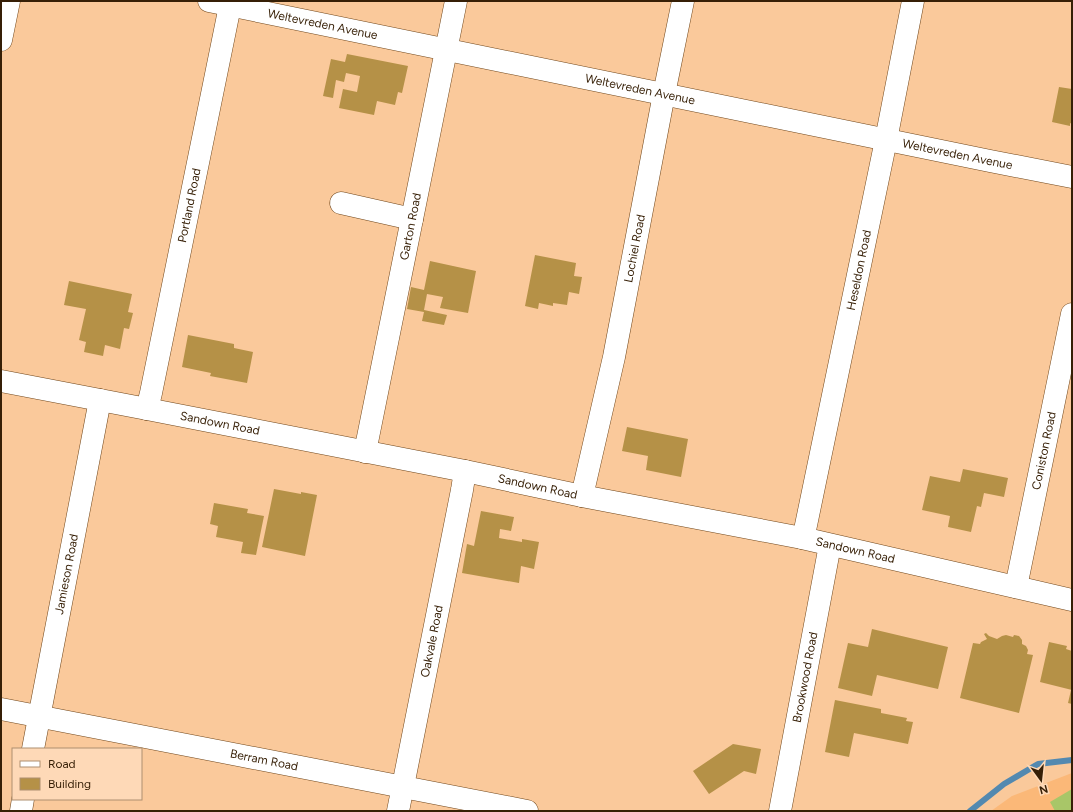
<svg xmlns="http://www.w3.org/2000/svg" width="1073" height="812" font-family="Figtree,sans-serif">
  <rect width="100%" height="100%" fill="#fac99b"/>
  <path fill="#fbb878" d="M1072,773v38h-81l21,-15z"/>
  <path fill="#a8c668" d="M1072,789v22h-17l-5,-9z"/>
  <g fill="none" stroke-linecap="round" stroke-linejoin="round">
    <path stroke="#5389b0" stroke-width="6" d="M970,811l34,-27 34,-20 34,-4"/>
  </g>
  <path fill="#b59147" d="M347,54l61,12 -6,27 -4,-1 -3,13 -18,-4 -3,14 -35,-7 4,-19 14,3 3,-16 -14,-3 -2,9 -8,-2 -3,18 -10,-2 8,-37 14,3z
    M1059,87l13,2v35l-2,-1v3l-18,-4z
    M535,255l41,8 -2,13 8,1 -3,17 -10,-2 -2,13 -14,-2v3l-14,-3 -1,6 -13,-3z
    M430,261l46,10 -8,42 -28,-5 3,-11 -16,-3 -3,16 23,5 -3,10 -22,-4 2,-9 -17,-3 4,-22 13,3z
    M69,281l63,13 -4,18 5,1 -4,16 -5,-1 -4,21 -15,-4 -2,11 -19,-4 2,-10 -7,-2 7,-31 -22,-4z
    M188,335l46,9v4l19,4 -6,31 -37,-7 1,-3 -29,-6z
    M627,427l61,12 -7,38 -35,-7 2,-14 -26,-5z
    M963,469l45,9 -4,19 -20,-4 -3,14 -4,-1 -6,26 -23,-5 2,-11 -28,-6 8,-34 30,6z
    M274,489l27,5v-2l16,3 -12,61 -43,-9z
    M214,503l34,6 -1,4 17,3 -8,39 -15,-2 2,-11 -27,-5 2,-11 -8,-2z
    M481,511l33,6 -3,14 -11,-2 -1,9 23,4v-3l17,3 -5,27 -13,-3 -2,17 -57,-10 5,-29 7,2z
    M872,629l76,18 -10,42 -61,-14 -5,21 -34,-8 10,-45 20,4z
    M986,633l3,3 8,3 5,-3 4,-1 7,2 1,-2 5,1 3,4v4l4,2 2,4 -1,4 6,1 -14,58 -59,-15 13,-55 7,1 1,-2 6,-3 -3,-5z
    M1049,642l18,4 -1,3 6,2v39l-32,-8z
    M1071,690h1v14l-4,-1z
    M835,700l46,9v4l26,5 -1,3 7,1 -5,22 -54,-11 -5,24 -24,-5z
    M733,744l28,5 -5,25 -12,-3 -35,23 -16,-23z"/>
  <g fill="none" stroke-linecap="round" stroke-linejoin="round">
    <g stroke="#70461a" stroke-width="23">
      <g id="minor">
        <path id="s1" d="M209,1l781,160 82,16"/>
        <path d="M1,40l8,-39"/>
        <path d="M341,203l71,16"/>
        <path id="s2" d="M1,381l146,28 318,62 117,25 220,42 270,62"/>
        <path id="s3" d="M147,409l4,-16 80,-392"/>
        <path id="s4" d="M365,452l91,-451"/>
        <path id="s5" d="M582,496l32,-139 50,-263 19,-93"/>
        <path id="s6" d="M802,538l3,-8 81,-390 27,-139"/>
        <path id="s7" d="M1016,587l56,-273"/>
        <path id="s8" d="M1,709l526,102"/>
        <path id="s9" d="M33,749l67,-349"/>
        <path d="M21,811l2,-12"/>
        <path id="s10" d="M398,811l64,-321 3,-19"/>
        <path id="s11" d="M780,811l50,-266"/>
      </g>
    </g>
    <use href="#minor" stroke="#fff" stroke-width="22"/>
  </g>
  <g text-anchor="middle" stroke-width="3" stroke-linejoin="round" paint-order="stroke">
    <g font-size="12" fill="#361f06" stroke="#fed9b7">
      <text dy="4" stroke="none"><textPath href="#s1" startOffset="116">Weltevreden Avenue</textPath></text>
      <text dy="4" stroke="none"><textPath href="#s1" startOffset="440">Weltevreden Avenue</textPath></text>
      <text dy="4" stroke="none"><textPath href="#s1" startOffset="764">Weltevreden Avenue</textPath></text>
      <text dy="4" stroke="none"><textPath href="#s3" startOffset="208">Portland Road</textPath></text>
      <text dy="4" stroke="none"><textPath href="#s4" startOffset="230">Garton Road</textPath></text>
      <text dy="4" stroke="none"><textPath href="#s5" startOffset="253">Lochiel Road</textPath></text>
      <text dy="4" stroke="none"><textPath href="#s6" startOffset="274">Heseldon Road</textPath></text>
      <text dy="4" stroke="none"><textPath href="#s2" startOffset="223">Sandown Road</textPath></text>
      <text dy="4" stroke="none"><textPath href="#s7" startOffset="139">Coniston Road</textPath></text>
      <text dy="4" stroke="none"><textPath href="#s2" startOffset="547">Sandown Road</textPath></text>
      <text dy="4" stroke="none"><textPath href="#s2" startOffset="871">Sandown Road</textPath></text>
      <text dy="4" stroke="none"><textPath href="#s9" startOffset="178">Jamieson Road</textPath></text>
      <text dy="4" stroke="none"><textPath href="#s10" startOffset="173">Oakvale Road</textPath></text>
      <text dy="4" stroke="none"><textPath href="#s11" startOffset="136">Brookwood Road</textPath></text>
      <text dy="4" stroke="none"><textPath href="#s8" startOffset="268">Berram Road</textPath></text>
    </g>
  </g>
  <rect width="1073" height="812" fill="none" stroke="#361f06" stroke-width="4"/>
  <rect x="12" y="748" width="130" height="52" fill="#fed9b7" stroke="#ae8f70"/>
  <rect x="20" y="761" width="20" height="6" fill="#ffffff" stroke="#ae8f70"/>
  <text x="48" y="768" font-size="12" fill="#361f06">Road</text>
  <rect x="20" y="778" width="20" height="12" fill="#b59147" stroke="#ae8f70"/>
  <text x="48" y="788" font-size="12" fill="#361f06">Building</text>
  <g transform="translate(1041 780) rotate(165)" stroke="#fed9b7" stroke-width="3" paint-order="stroke">
  <path d="M0-3L7 15L0 10L-7 15Z" fill="#361f06"/>
  <text y="-6" font-size="11" font-weight="bold" text-anchor="middle" fill="#361f06">N</text>
  </g>
</svg>
